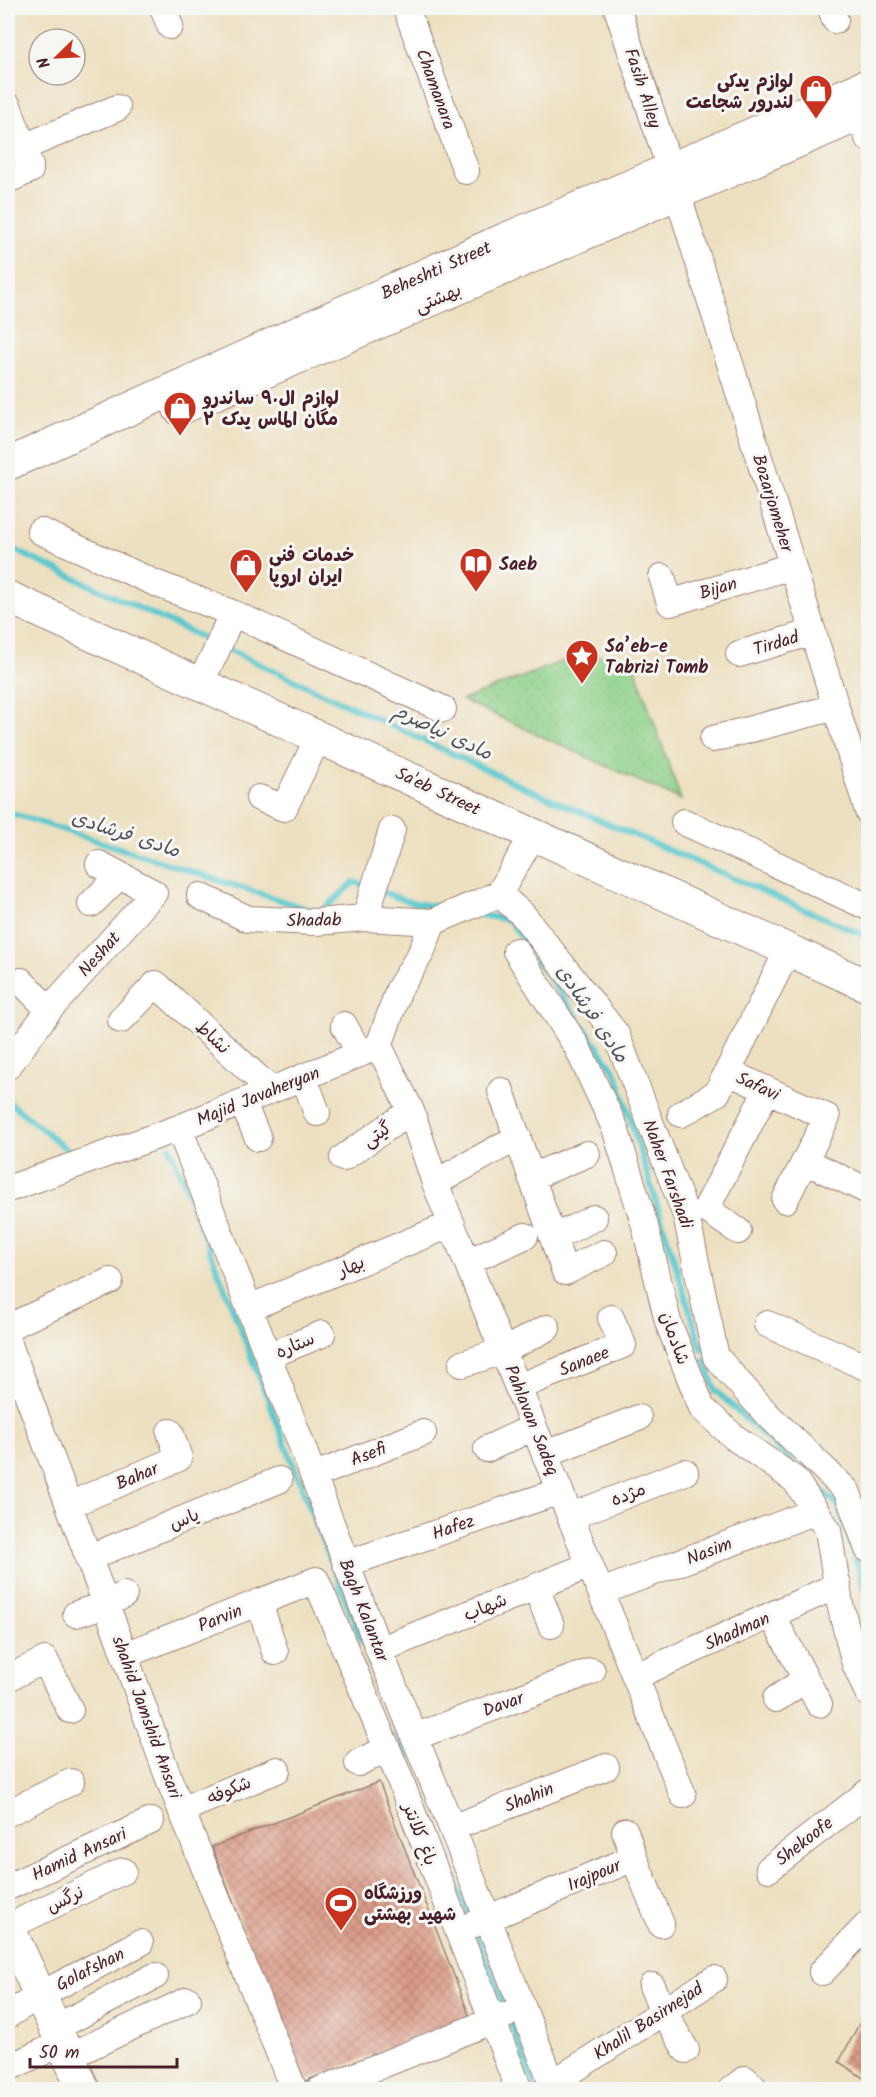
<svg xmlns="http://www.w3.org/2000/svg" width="876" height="2097" font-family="Kalam,'Playpen Sans Arabic',sans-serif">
  <defs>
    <pattern id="park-dots" width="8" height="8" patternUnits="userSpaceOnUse" patternTransform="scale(1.5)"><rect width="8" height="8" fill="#8fd28a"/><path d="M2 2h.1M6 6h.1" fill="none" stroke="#7db477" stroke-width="1.8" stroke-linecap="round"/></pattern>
    <pattern id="building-cross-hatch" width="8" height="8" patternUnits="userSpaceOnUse" patternTransform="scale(1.5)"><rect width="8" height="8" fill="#dd9e8a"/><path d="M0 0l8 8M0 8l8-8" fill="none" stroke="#b58071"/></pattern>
  </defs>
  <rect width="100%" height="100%" fill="#f6f6f2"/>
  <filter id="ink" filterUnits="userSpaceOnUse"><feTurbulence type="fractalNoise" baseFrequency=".0167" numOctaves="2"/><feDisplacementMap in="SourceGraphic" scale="12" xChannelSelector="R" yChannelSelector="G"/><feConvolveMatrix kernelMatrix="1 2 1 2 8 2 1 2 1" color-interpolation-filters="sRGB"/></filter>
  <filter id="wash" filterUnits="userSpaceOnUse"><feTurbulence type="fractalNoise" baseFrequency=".008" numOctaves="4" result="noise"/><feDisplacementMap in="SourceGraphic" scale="24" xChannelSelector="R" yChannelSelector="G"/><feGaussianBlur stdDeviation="1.35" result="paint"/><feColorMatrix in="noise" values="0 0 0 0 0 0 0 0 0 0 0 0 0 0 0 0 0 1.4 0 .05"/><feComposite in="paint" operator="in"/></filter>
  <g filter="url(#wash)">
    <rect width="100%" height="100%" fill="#ede0c0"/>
    <path fill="url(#park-dots)" stroke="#6c785a" stroke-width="1.5" d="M584,653l49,9 48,138 -219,-100z"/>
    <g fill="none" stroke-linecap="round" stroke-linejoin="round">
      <path stroke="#5bc8ce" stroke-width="6" d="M8,547l206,96
        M223,647l303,141 342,149
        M8,812l312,101 34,-31 15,5
        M379,891l31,11 34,6
        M475,914l34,6 19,27
        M534,956l82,117 86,277
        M8,1101l62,51
        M170,1147l192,495
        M705,1360l10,30 81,76
        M803,1473l35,32 30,92
        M369,1659l101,259
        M475,1931l31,80
        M510,2020l26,70"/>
    </g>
    <g id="blocks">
      <path fill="url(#building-cross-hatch)" d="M379,1782l91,235 -167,65 -91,-235z
        M867,2009l1,1v71l-29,-19z"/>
    </g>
  </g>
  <g filter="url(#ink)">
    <use href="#blocks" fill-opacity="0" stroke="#9c8076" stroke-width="1.5"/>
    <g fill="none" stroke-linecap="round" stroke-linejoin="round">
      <g stroke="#9c8076" stroke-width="28">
        <path id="minor" d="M163,8l7,18
          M406,8l60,163
          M617,8l53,161
          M831,8l4,12
          M856,97l12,41
          M8,106l22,60v4l-22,10
          M24,147l93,-39
          M678,195l190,616
          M40,531l115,52 77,30 211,96
          M662,577l8,26 122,-37
          M739,654l74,-22
          M199,683l15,-27 18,-43
          M713,739l123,-32
          M259,798l25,10 35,-72
          M684,822l184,85
          M499,894l24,21 93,119 70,181 30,142 50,56 81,78 21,58
          M499,894l34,-59
          M200,896l48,23 68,3 49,-4 68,4 66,-28
          M91,904l29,-29
          M365,918l27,-88
          M516,951l61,96 38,81 30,98 23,96 34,86 32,29 61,43 33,50 12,74 15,60 13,29
          M21,981l28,29
          M121,1020l35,-36 115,106
          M344,1025l16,29
          M379,1046l32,65 24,72 248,612
          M8,1066l41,-56 105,-117 -55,-29
          M728,1072l99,45 -42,83
          M304,1077l13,36
          M501,1091l64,181 39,-19
          M242,1102l16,36
          M681,1114l36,-21 71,-143
          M179,1128l89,228 111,294 73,178 103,262
          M343,1158l68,-47
          M805,1161l63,30
          M531,1177l56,-23
          M435,1183l83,-46
          M8,1189l171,-61 200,-82 20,-57 22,-36 12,-31
          M738,1231l-32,-22 61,-119
          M553,1238l41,-20
          M467,1262l58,-26
          M249,1308l203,-84
          M767,1324l101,44
          M8,1327l102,-46
          M8,1342l108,289 54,151 124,308
          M268,1356l54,-22
          M462,1364l41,-13 44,-23
          M518,1387l105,-42 -12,-27
          M487,1449l47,-22
          M545,1454l93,-36
          M313,1476l110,-43
          M69,1505l110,-47 -9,-26
          M571,1516l114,-44
          M88,1558l191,-78
          M346,1564l214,-73
          M536,1587l15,38
          M601,1592l215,-81
          M259,1602l16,50
          M76,1614l30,-10 18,-9
          M772,1615l47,89
          M379,1650l211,-85
          M125,1655l191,-75 81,192 122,318
          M636,1676l202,-91
          M8,1678l37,-18 25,50
          M776,1699l30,-20
          M414,1737l178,-66
          M358,1763l29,-15
          M181,1810l96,-40
          M8,1813l63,-31
          M452,1828l154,-61
          M625,1831l9,27
          M769,1869l99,-77
          M8,1887l143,-66
          M472,1925l162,-67 27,66
          M8,1927l115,-56
          M822,1972l46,-48
          M652,1986l11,25 23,39
          M8,2015l32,-20 100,-52
          M55,2028l100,-52
          M68,2057l120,-57
          M8,2068l54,-25
          M553,2083l161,-104
          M320,2090l186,-75
          M731,2090l14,-11 11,11"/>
      </g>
      <g stroke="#9c8076" stroke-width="34">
        <path id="major" d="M179,409l689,-298
          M8,464l481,-218 379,-161
          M8,597c287,128 573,260 860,389
          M8,1926l76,164"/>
      </g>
      <use href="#minor" stroke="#fff" stroke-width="26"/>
      <use href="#major" stroke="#fff" stroke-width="32"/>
    </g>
  </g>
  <defs>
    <g id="shop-pin" transform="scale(1.725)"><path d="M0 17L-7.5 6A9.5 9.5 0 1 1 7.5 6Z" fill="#c8321e" stroke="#f6f6f2"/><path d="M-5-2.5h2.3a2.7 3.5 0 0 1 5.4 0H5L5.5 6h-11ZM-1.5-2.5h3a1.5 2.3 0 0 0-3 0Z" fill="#fff"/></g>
    <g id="library-pin" transform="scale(1.725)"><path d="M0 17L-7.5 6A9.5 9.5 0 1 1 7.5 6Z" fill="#c8321e" stroke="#f6f6f2"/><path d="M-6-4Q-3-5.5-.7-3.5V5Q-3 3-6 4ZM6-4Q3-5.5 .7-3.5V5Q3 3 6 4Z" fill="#fff"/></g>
    <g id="sight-pin" transform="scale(1.725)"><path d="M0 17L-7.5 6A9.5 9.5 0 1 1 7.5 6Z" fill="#c8321e" stroke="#f6f6f2"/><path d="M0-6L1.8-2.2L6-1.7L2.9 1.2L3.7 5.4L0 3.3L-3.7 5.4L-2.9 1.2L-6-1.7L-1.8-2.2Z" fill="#fff"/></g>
    <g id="stadium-pin" transform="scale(1.725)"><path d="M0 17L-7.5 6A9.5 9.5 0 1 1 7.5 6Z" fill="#c8321e" stroke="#f6f6f2"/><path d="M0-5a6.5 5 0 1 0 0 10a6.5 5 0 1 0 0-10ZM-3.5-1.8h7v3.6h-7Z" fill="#fff"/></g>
  </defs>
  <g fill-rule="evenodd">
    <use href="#shop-pin" x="816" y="91"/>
    <use href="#shop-pin" x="180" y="408"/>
    <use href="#library-pin" x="476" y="564"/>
    <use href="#shop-pin" x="246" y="565"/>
    <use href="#sight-pin" x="582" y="656"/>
    <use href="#stadium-pin" x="341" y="1903"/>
  </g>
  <g text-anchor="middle" stroke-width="6" stroke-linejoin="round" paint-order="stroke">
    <g font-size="18" font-weight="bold" fill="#4a1f2b" stroke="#f6f6f2" text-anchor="start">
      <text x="793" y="87" text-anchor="end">لوازم یدکی<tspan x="793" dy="21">لندرور شجاعت</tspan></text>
      <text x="203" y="404">لوازم ال۹۰ ساندرو<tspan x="203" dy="21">مگان الماس یدک ۲</tspan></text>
      <text x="269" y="561">خدمات فنی<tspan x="269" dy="21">ایران اروپا</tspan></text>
      <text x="499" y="570">Saeb</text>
      <text x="605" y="652">Sa’eb-e<tspan x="605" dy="21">Tabrizi Tomb</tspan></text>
      <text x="364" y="1899">ورزشگاه<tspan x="364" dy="21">شهید بهشتی</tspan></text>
    </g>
    <g font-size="18" fill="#4a1f2b" stroke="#f6f6f2">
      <text transform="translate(643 88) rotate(72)" y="6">Fasih Alley</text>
      <text transform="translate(436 89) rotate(70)" y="6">Chamanara</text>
      <text transform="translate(436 270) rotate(-24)" y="6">Beheshti Street</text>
      <text transform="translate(438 298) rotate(-23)" y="6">بهشتی</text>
      <text transform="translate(773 503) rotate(73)" y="6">Bozarjomeher</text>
      <text transform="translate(718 588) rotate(-17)" y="6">Bijan</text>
      <text transform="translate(776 643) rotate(-17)" y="6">Tirdad</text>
      <text transform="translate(438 791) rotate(25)" y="6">Sa'eb Street</text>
      <text transform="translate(314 920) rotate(-1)" y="6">Shadab</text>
      <text transform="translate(99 954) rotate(-48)" y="6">Neshat</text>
      <text transform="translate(213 1037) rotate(43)" y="6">نشاط</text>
      <text transform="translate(758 1086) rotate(25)" y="6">Safavi</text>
      <text transform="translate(258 1096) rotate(-22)" y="6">Majid Javaheryan</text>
      <text transform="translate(377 1134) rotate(-35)" y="6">گیتی</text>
      <text transform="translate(668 1174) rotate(70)" y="6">Naher Farshadi</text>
      <text transform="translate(351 1266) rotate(-23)" y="6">بهار</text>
      <text transform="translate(675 1338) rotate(70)" y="6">شادمان</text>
      <text transform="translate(295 1345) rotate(-23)" y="6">ستاره</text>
      <text transform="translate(584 1361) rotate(-22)" y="6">Sanaee</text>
      <text transform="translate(532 1420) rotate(68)" y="6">Pahlavan Sadeq</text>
      <text transform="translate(368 1454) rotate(-21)" y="6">Asefi</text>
      <text transform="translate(137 1476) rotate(-23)" y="6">Bahar</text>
      <text transform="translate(628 1494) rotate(-21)" y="6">مژده</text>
      <text transform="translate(184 1519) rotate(-22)" y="6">یاس</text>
      <text transform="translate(453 1527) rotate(-19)" y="6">Hafez</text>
      <text transform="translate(709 1551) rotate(-21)" y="6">Nasim</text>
      <text transform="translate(485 1607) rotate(-22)" y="6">شهاب</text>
      <text transform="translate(364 1610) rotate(69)" y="6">Bagh Kalantar</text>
      <text transform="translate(220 1618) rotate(-22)" y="6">Parvin</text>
      <text transform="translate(737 1631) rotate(-24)" y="6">Shadman</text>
      <text transform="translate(503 1704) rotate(-20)" y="6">Davar</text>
      <text transform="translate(147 1717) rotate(70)" y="6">shahid Jamshid Ansari</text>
      <text transform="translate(229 1790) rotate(-23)" y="6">شکوفه</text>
      <text transform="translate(529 1797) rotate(-22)" y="6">Shahin</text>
      <text transform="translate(420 1834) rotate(69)" y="6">باغ کلانتر</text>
      <text transform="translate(804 1841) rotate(-38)" y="6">Shekoofe</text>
      <text transform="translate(79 1854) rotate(-25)" y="6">Hamid Ansari</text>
      <text transform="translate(594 1875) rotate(-23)" y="6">Irajpour</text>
      <text transform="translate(65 1899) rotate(-26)" y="6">نرگس</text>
      <text transform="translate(90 1969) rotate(-27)" y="6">Golafshan</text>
      <text transform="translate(648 2021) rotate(-33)" y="6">Khalil Basirnejad</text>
    </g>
    <g font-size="20" font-style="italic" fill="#4f525c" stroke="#f6f6f2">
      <text transform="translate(443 731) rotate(25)" y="7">مادی نیاصرم</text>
      <text transform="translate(126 833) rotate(18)" y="7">مادی فرشادی</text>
      <text transform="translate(593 1013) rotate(56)" y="7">مادی فرشادی</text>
    </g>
  </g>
  <rect width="876" height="2097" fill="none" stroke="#f6f6f2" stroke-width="30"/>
  <g transform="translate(57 57) rotate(246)"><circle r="28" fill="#f6f6f2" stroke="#b1a0a2" stroke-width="1.5"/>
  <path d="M0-4.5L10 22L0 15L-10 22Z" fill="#c8321e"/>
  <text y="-9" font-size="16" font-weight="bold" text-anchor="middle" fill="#4a1f2b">N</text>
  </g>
  <path d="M30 2058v9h147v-9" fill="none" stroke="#4a1f2b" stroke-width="3"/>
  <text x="39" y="2058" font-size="18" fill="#4a1f2b" stroke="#f6f6f2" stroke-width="4.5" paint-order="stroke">50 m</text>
</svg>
